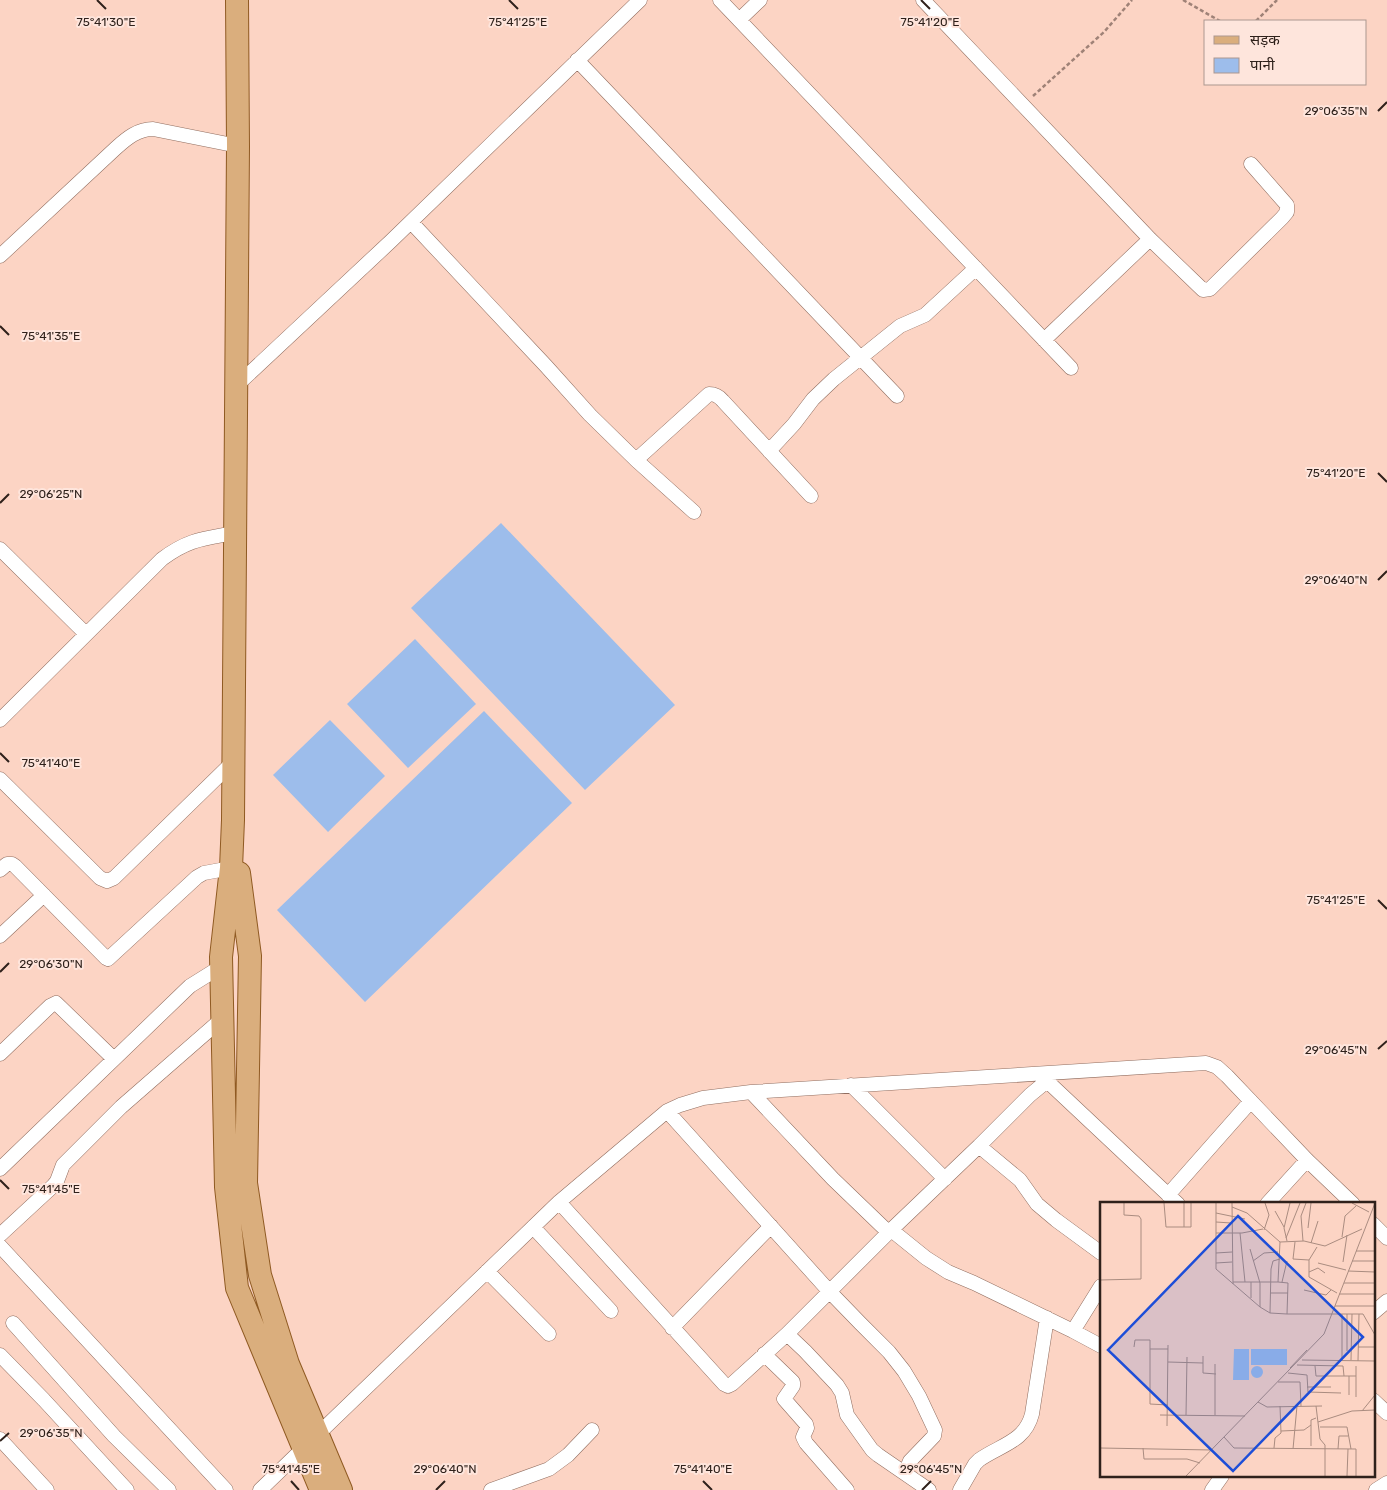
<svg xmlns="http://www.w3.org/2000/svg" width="1387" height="1490" font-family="Rubik,'Noto Sans Devanagari',sans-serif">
  <rect width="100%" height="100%" fill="#fcd4c4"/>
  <path fill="#9dbdeb" d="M501,523l174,182 -90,85 -174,-182z
    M415,639l61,65 -68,64 -61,-64z
    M484,711l88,92 -207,199 -88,-92z
    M330,720l55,56 -57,56 -55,-57z"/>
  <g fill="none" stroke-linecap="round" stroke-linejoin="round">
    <g stroke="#916e60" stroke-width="15">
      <path id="minor" d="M720,0l351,368
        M923,0l227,239 53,51 7,-1 72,-71 5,-6v-7l-36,-41
        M739,20l21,-20
        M577,60l320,336
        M411,222l135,144 44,49 46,45 58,52
        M0,256l116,-108c11,-10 22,-19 37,-19l85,17
        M1044,340l106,-101
        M236,386l155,-145 249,-241
        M769,451l25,-27 19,-25 21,-20 66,-53 25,-11 51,-47
        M636,460l73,-66c6,0 10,2 14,7l88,95
        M0,549l86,85
        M0,720l162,-161c27,-20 41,-20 73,-26
        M0,779l100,99 7,3 7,-3 119,-116
        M0,870l7,-6h5l3,2 91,92 2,1 89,-82 7,-4 27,-5
        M0,936l44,-41
        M0,1054l50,-48 6,-3 58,56
        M1042,1075l5,6 131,123
        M851,1085l94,94
        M751,1092l82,87 52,50 10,4 31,25 22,14 26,11 99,48 28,15
        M667,1111l162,180 32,33 28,28 15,19 15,25 16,34 -1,6 -24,25 -5,12
        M979,1146l41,34 17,24 19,16 45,33
        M0,1169l190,-183 32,-20
        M1168,1195l83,-94
        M559,1202l165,182 4,2 4,-2 55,-50 18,17 32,34 5,8 5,22 25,35 6,5 51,35
        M1267,1204l40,-44
        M1373,1224l14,14
        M533,1227l78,84
        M0,1235l53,-49 4,-5 6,-16 58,-58 102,-89
        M0,1246l226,244
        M487,1271l62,63
        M1373,1313l14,-12
        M13,1323l101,113 55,54
        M672,1328l99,-102
        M1073,1331l28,-45
        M787,1334l103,-103 89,-85 51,-51 17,-14
        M764,1354l29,28v4l-9,13 22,25 1,4 -4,9 3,6 41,47
        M0,1355l44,45 83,90
        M1373,1400l14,13
        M0,1439l47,51
        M260,1490l299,-288 108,-91 13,-6 23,-7 48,-6 455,-29 11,4 10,9 80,84 46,44
        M491,1490l58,-21 19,-14 24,-25
        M960,1490l15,-26 4,-4c21,-15 46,-18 53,-46l15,-96
        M1212,1490l10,-14
        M1376,1490l11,-7"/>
    </g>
    <g stroke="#8f5a22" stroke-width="24">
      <path id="primary" d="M237,0l1,146 -5,674 -2,48 -10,89 5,230 11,101 84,202
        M239,873l11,83 -4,227 14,92 28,89 53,126"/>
    </g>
    <path stroke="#9f8277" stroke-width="2.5" stroke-dasharray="4 2.5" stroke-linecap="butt" d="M1183,0l37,21
      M1256,21l21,-21
      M1033,96l71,-64 28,-32"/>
    <use href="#minor" stroke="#fff" stroke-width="14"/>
    <use href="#primary" stroke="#daae7d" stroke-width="22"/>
  </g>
  <path fill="none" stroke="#2f211b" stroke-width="2" d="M97,0l9,9M509,0l9,9M921,0l9,9M1378,111l9,-9M0,326l9,9M1378,473l9,9M0,503l9,-9M1378,580l9,-9M0,753l9,9M1378,900l9,9M0,972l9,-9M1378,1049l9,-8M0,1180l9,9M0,1441l9,-8M291,1481l8,9M703,1481l9,9M436,1490l9,-9M922,1490l9,-9"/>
  <g transform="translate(1100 1202)">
    <rect width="275" height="275" fill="#fcd4c4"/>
    <path d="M134,147h15v31h-16zM151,147h36v16h-36zM151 170a6 6 0 1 1 12 0a6 6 0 1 1-12 0Z" fill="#9dbdeb"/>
    <path fill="none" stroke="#aa8c80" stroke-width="1" d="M64,1l2,24h25v-24M116,1v66l44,38 10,6 17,1h76l12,21M132,1l1,81M252,1l17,9M132,5l15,6 33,29 24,-1 21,5 37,-17M175,9l9,16M116,11l29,6M116,20l15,1M84,25v-24M208,26l3,-25M164,28l5,-15 -4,-12M116,31h26l21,-4M140,31l5,49M242,35l3,-21 11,-10M186,36l14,-35M187,39l-3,-13 6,-25M203,39l-2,-25 5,-13M180,40l-2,40 10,1 -1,31M195,40l-2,17 16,1M211,41l7,-22M217,45l-8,13v17l28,16M150,47l10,34v24M256,49h19M116,51l16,-1M153,59l11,-8 14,-1M252,59h23M243,60l4,-27M116,61l16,-1M218,61l28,7M248,69l27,1M209,70l9,-4 7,5M0,78l41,-1v-60l-2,-3 -15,-1v-12M133,80h45M151,80v16M182,80l5,-21M244,81h31M204,88l22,5 5,-5M170,91h18M239,92h36M235,104h40M170,111l1,-44 2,-8 7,-2M34,145l1,-7h15v64l18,1M258,145h17M50,147h18M247,149v-37M103,154v17l13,1M202,158l73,1M242,158v-46M251,158l1,-46M258,159l1,-47M68,160l35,1M115,162v51M197,163l46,1 1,10M215,164l1,10h40M190,166l17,-18M188,171l19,2 1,17 33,1M249,174v19M178,180h22l1,24M207,185h24M256,195v-31M158,200l9,5 55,-1M216,204l4,33 5,6v31M262,209l13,-16M60,213l85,1M86,213l1,-58M218,220l34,-11 23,-1M67,224l1,-81M220,225h27l4,22M181,229l23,-1 7,-5M124,235l10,11 122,1v27M211,244v-26l5,-2M0,246l112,2M43,246l1,11h43l13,4M174,246l1,-10 6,-5 -1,-27M193,247l4,-43M238,247l1,-13h9M86,274l138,-142 51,-131M247,274l1,-27"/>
    <path fill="#1d4ed8" fill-opacity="0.15" stroke="#1d4ed8" stroke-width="2.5" d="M138,14l125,121 -130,134 -125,-121z"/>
    <rect width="275" height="275" fill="none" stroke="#2f211b" stroke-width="2.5"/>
  </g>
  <g font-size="12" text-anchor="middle" fill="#2f211b" stroke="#fee5dc" stroke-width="4" stroke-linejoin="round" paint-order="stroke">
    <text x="106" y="26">75°41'30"E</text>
    <text x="518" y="26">75°41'25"E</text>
    <text x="930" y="26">75°41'20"E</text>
    <text x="1336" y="115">29°06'35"N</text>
    <text x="51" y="340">75°41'35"E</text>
    <text x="1336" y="477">75°41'20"E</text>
    <text x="51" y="498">29°06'25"N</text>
    <text x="1336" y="584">29°06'40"N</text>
    <text x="51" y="767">75°41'40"E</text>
    <text x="1336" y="904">75°41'25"E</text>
    <text x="51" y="968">29°06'30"N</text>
    <text x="1336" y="1054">29°06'45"N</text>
    <text x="51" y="1193">75°41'45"E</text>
    <text x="51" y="1437">29°06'35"N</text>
    <text x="291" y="1473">75°41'45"E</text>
    <text x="703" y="1473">75°41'40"E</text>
    <text x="445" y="1473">29°06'40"N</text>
    <text x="931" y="1473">29°06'45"N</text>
  </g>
  <rect x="1204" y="20" width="162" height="65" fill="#fee5dc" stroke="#ab978f"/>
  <rect x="1214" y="36" width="25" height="8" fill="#daae7d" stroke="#ab978f"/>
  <text x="1250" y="45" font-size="15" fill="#2f211b">सड़क</text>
  <rect x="1214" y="58" width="25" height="15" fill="#9dbdeb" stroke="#ab978f"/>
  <text x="1250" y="70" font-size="15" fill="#2f211b">पानी</text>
</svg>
